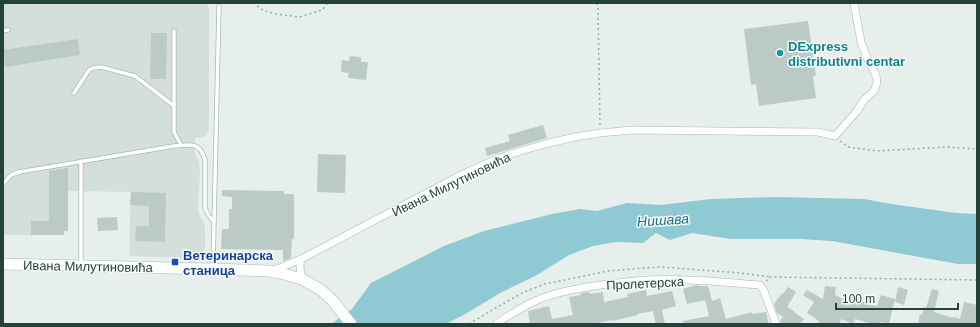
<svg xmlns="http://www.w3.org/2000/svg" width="980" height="327" font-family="Arial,sans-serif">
  <rect width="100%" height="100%" fill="#e6efeb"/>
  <path fill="#d4dfda" d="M3,3h205l1,7v120l-3,6 -6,2h-5v16l4,8 1,10 -2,36 2,9 3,4 2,5v22l-2,5 -5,3 -9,2 -60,-2 2,-64 -63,-1 -4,44h-61z"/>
  <path fill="#8ec9d4" d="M775,197l89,2 27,5 65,9 21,1v50h-19l-126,-23 -31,-2h-70l-39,-6 -22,7 -14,-7 -13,10 -27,-1 -23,4 -24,9 -32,20 -37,18 -33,20 -21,11h-115l21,-15 19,-26 73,-37 40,-15 68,-17 28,-5 17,2 30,-8 34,2 50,-6z"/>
  <path fill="#bbcac4" d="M808,21l8,55h-3l3,22 -57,8 -3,-22 -5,1 -7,-56z
    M151,33h16l-1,46h-16z
    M78,39l2,16 -75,12 -2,-17z
    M350,56l11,1v5h7l-2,18 -18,-2 1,-5 -8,-1 1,-12 7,1z
    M543,125l4,13 -60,18 -2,-8 25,-7 -2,-6z
    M318,154l28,1 -1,38 -28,-1z
    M68,168v63h-4v4h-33v-14h18v-50z
    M222,190l62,1v3h10v45h-2l-1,19 -8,3v-11l-62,-1 1,-20h7v-20h3v-12l-10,-1z
    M131,192l35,1 -1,49 -30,-1 1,-15h13v-20l-19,-1z
    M117,217l1,13 -20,1 -1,-13z
    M696,285h2v1h10l4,15 8,-3 6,21 26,-7v2l14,-2 3,12h-85l-1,-3 26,-5 -4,-16 -18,4 -4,-15z
    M825,286l11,1 -1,8 13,6 3,-5 17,8 9,2 4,-11 14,4 -6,25 -9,-2v2h-12l1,-1 -14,-4 -2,5 -12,-5 -1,5h-22l1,-3 -12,-8 7,-11 -11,-7 4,-5 16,9z
    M788,287l8,5 -9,15 7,4v1l10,7 -4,5h-19l-1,-3 3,-4 -6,-4 -3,-9 8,-11 1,1z
    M898,287l10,3 -4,15 -9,-3z
    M932,289l7,2 -5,21 19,6v-1l7,2 4,-17 13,3v19h-59l2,-10 2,1 2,-8 2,1z
    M646,290l1,6 25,-5 4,15 -14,4 3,14h-9l-3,-13 -16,3 1,1 -26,6 -1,-1 -17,4h-64l-2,-13 21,-5 3,13 21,-4 -4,-18 12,-2v-2l9,-1v2l13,-2 1,10 24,-5 -1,-3z"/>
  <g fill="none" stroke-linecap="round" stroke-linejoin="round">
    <g stroke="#a8b8b2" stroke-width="5">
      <path id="lane" d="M3,31l5,-1
        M174,31v101l7,13
        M74,93l15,-23 4,-2 8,-1 34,9 39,30
        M81,161v103
        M3,184l8,-9 8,-3 155,-26c16,-1 26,-5 31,14v48l4,8 5,6
        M213,267l6,-261"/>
    </g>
    <g stroke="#a8b8b2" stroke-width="8">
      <path id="street" d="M301,259c-2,8 -1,13 1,20
        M273,270l9,-3 19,-8 158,-83 40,-18 25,-8 25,-7 26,-6 25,-4 32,-3 186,2 17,4 22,-25 7,-11 10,-9 2,-5 1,-6 -2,-7 -8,-15 -6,-16 -7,-39
        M496,324c12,-8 24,-16 37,-22 21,-10 45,-14 68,-17 15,-2 30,-4 46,-5 37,-2 75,2 113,5l4,6 12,33"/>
    </g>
    <g stroke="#a4bbb3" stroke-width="12">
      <path id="secondary" d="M3,264l210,5 56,2 11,2 22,6 19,11 12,11 18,23"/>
    </g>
    <path stroke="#86b3a5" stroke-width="1.5" stroke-dasharray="2 3" stroke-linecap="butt" d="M253,3l11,8 12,3 23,3 23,-7 6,-7
      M597,3l1,6 2,116
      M840,141l8,6 29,4 69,-4 31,2
      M766,281l5,-4 206,3
      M469,324l30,-18 25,-14 21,-8 63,-13 23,-2 30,-2 80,6 30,4"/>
    <use href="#lane" stroke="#fff" stroke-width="3.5"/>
    <use href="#street" stroke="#fff" stroke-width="7"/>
    <use href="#secondary" stroke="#fff" stroke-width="11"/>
  </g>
  <circle fill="#0f9aa8" stroke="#f7fbf9" stroke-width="1.5" cx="780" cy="53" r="4"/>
  <rect fill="#1a4fb4" stroke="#f7fbf9" stroke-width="1.5" x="171" y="258" width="8" height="8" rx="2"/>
  <g text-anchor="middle" stroke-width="3" stroke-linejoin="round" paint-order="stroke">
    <g font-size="13" font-weight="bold" fill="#0d838f" stroke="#f7fbf9" text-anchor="start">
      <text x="788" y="51">DExpress<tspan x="788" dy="15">distributivni centar</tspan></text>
    </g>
    <g font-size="13" fill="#24423a" stroke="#f7fbf9">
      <text transform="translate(451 184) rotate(-26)" y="5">Ивана Милутиновића</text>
      <text transform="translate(88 266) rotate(1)" y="5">Ивана Милутиновића</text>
      <text transform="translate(645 283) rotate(-3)" y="5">Пролетерска</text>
    </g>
    <g font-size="13" font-weight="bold" fill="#164399" stroke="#f7fbf9" text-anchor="start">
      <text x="183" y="260">Ветеринарска<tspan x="183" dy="15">станица</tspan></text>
    </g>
    <g font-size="14" font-style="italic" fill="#1c6f80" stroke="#f7fbf9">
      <text transform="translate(663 220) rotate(-4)" y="5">Нишава</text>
    </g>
  </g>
  <rect width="980" height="327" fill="none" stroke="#24423a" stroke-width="8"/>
  <path d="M836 303v6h122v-6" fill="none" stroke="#24423a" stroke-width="2"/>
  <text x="842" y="303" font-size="12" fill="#24423a" stroke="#f7fbf9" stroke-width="3" paint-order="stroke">100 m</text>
</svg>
